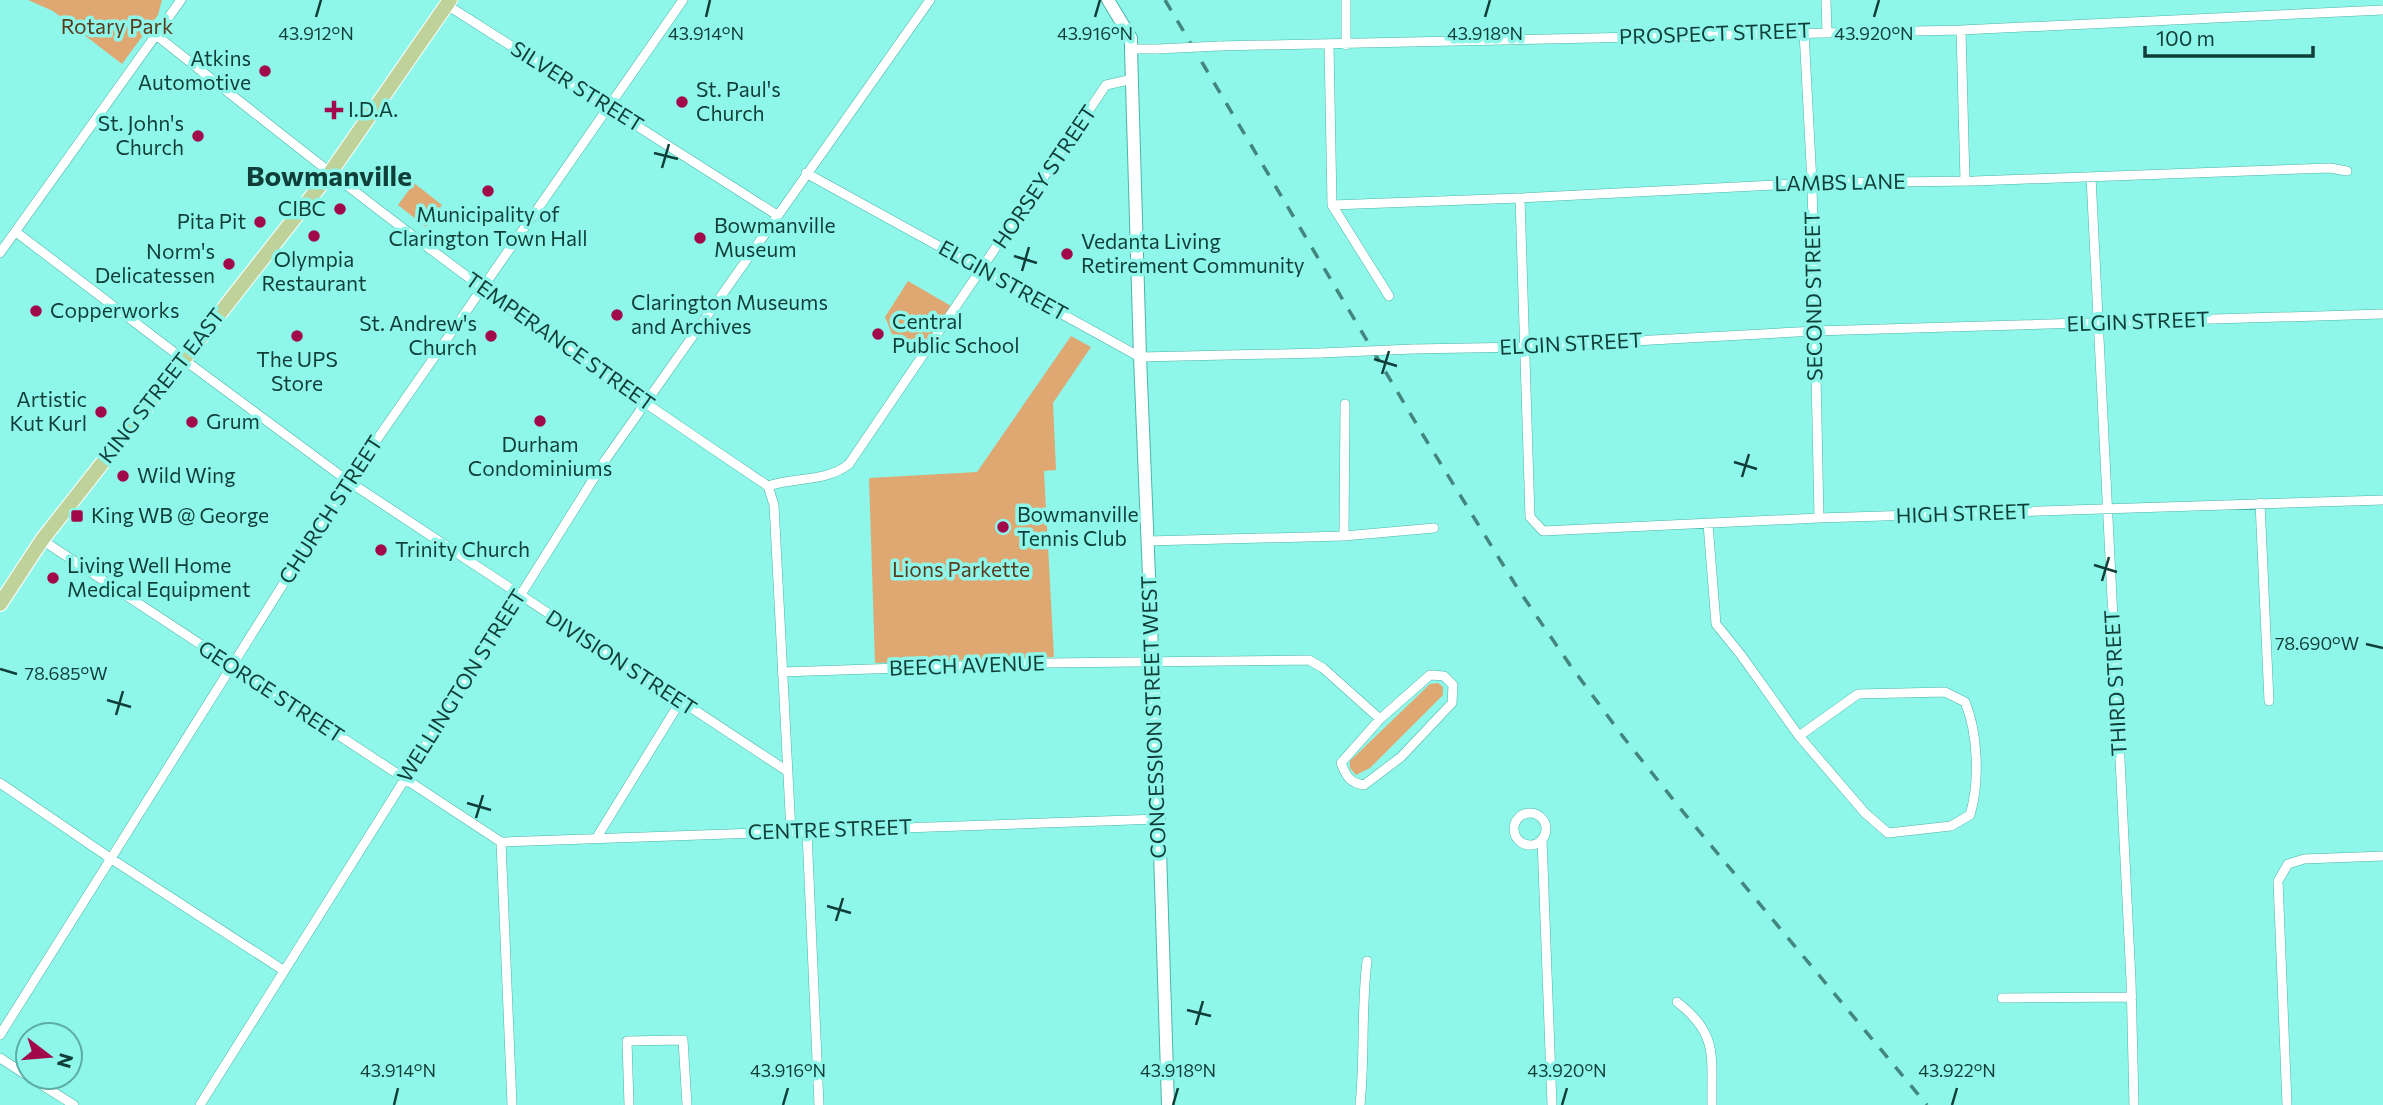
<svg xmlns="http://www.w3.org/2000/svg" width="2383" height="1105" font-family="Commissioner,sans-serif">
  <rect width="100%" height="100%" fill="#8ff7ea"/>
  <path fill="#dfa872" d="M28,0h134l-4,15 -36,49 -69,-53z
    M414,183l28,22 -16,22 -28,-22z
    M908,281l43,25 -32,47 -24,-12 -10,-24z
    M1071,336l20,11 -38,56 3,67 -12,1 10,186 -179,6 -6,-185 108,-6z
    M1438,683l5,4v8l-73,73 -14,7 -6,-7v-7l80,-77z"/>
  <g fill="none" stroke-linecap="round" stroke-linejoin="round">
    <g stroke="#4ab5a9" stroke-width="10">
      <path id="street" d="M1346,0v45
        M1826,0l1,31
        M447,5l330,210
        M1961,30l4,151
        M1804,32l8,151 7,335
        M156,35c107,85 214,170 324,251 94,69 191,135 288,200
        M1329,45l3,160 57,91
        M1219,46l742,-16 422,-20
        M1131,49h27
        M806,173l334,184 181,-4
        M2091,177l40,803 3,125
        M1520,198l10,319 13,14 276,-13 564,-18
        M1332,205l188,-7 292,-15 162,-2 356,-13 17,3
        M16,232l167,127 165,122 439,290
        M0,253l181,-253
        M1413,349l111,-2 291,-16 568,-17
        M768,486c27,-9 59,-4 81,-22l257,-379 27,-6
        M768,486l6,19 17,327
        M2260,503l9,198
        M1708,524l8,100 25,31 58,81 66,77 23,20 63,-7 19,-11c10,-33 8,-82 -5,-113l-20,-10 -87,2 -59,42
        M1344,536l1,-132
        M42,540l459,302
        M1147,541l197,-5 90,-8
        M782,672l264,-9 263,-3 14,8 57,51
        M1430,675l14,1 9,9 -1,18 -51,54 -37,28c-14,-2 -18,-9 -23,-22l39,-44z
        M0,783l110,75 173,112
        M1514 829a16 16 0 1 1 32 0a16 16 0 1 1-32 0Z
        M807,832l12,273
        M597,837l83,-135
        M1542,839l10,266
        M501,842l658,-23
        M501,842l11,263
        M2002,998l130,-1
        M1677,1002c42,32 34,55 35,103
        M0,1035l348,-554 335,-481
        M0,1058l28,18
        M29,1077l45,28
        M200,1105l406,-646 324,-459
        M629,1105l-2,-64 56,-1 4,65
        M1360,1105c5,-48 1,-96 7,-144
        M2287,1105l-9,-224 10,-17 16,-5 79,-3"/>
    </g>
    <g stroke="#4ab5a9" stroke-width="14">
      <path id="secondary" d="M1108,0l23,38v11l9,308 19,462 9,286"/>
    </g>
    <g stroke="#fff" stroke-width="16">
      <path id="primary" d="M0,604l42,-64 288,-367 120,-173"/>
    </g>
    <use href="#street" stroke="#fff" stroke-width="9"/>
    <use href="#secondary" stroke="#fff" stroke-width="12"/>
    <use href="#primary" stroke="#bfd29a" stroke-width="14"/>
    <path stroke="#42867e" stroke-width="3.5" stroke-dasharray="12 12" stroke-linecap="butt" d="M1165,0l258,435 95,154 52,76 54,73 60,75 243,292"/>
    <g stroke="#4ab5a9" stroke-width="10" stroke-linecap="butt">
      <path id="street-bridge" d="M1158,49l61,-3
        M1321,353l92,-4"/>
    </g>
    <use href="#street-bridge" stroke="#fff" stroke-width="9"/>
  </g>
  <path fill="none" stroke="#103e39" stroke-width="2.5" d="M316,17l5,-17M706,17l4,-17M1095,17l5,-17M1485,17l5,-17M1874,17l5,-17M654,153l24,6M662,168l7,-24M1014,256l23,7M1022,271l7,-24M1374,359l23,7M1382,374l7,-23M1734,462l23,7M1742,477l7,-23M2094,565l23,7M2102,581l7,-24M2366,644l17,4M0,669l17,5M107,700l24,7M116,715l7,-24M467,803l24,7M476,818l7,-23M827,906l24,7M836,921l7,-23M1187,1010l24,6M1196,1025l7,-24M394,1105l4,-17M783,1105l5,-17M1173,1105l5,-17M1562,1105l5,-17M1952,1105l5,-17"/>
  <g fill="#a1094a" stroke="#8ff7ea" stroke-width="2.5">
    <circle cx="265" cy="71" r="7"/>
    <circle cx="682" cy="102" r="7"/>
    <path d="M330.5 99.5h7v7h7v7h-7v7h-7v-7h-7v-7h7z"/>
    <circle cx="198" cy="136" r="7"/>
    <circle cx="488" cy="191" r="7"/>
    <circle cx="340" cy="209" r="7"/>
    <circle cx="260" cy="222" r="7"/>
    <circle cx="314" cy="236" r="7"/>
    <circle cx="700" cy="238" r="7"/>
    <circle cx="1067" cy="254" r="7"/>
    <circle cx="229" cy="264" r="7"/>
    <circle cx="36" cy="311" r="7"/>
    <circle cx="617" cy="315" r="7"/>
    <circle cx="878" cy="334" r="7"/>
    <circle cx="297" cy="336" r="7"/>
    <circle cx="491" cy="336" r="7"/>
    <circle cx="101" cy="412" r="7"/>
    <circle cx="540" cy="421" r="7"/>
    <circle cx="192" cy="422" r="7"/>
    <circle cx="123" cy="476" r="7"/>
    <rect x="70" y="509" width="14" height="14" rx="3.5"/>
    <circle cx="1003" cy="527" r="7"/>
    <circle cx="381" cy="550" r="7"/>
    <circle cx="53" cy="578" r="7"/>
  </g>
  <g text-anchor="middle" stroke-width="7" stroke-linejoin="round" paint-order="stroke">
    <g font-size="21" fill="#593a1b" stroke="#8ff7ea">
      <text x="117" y="34">Rotary Park</text>
      <text x="961" y="577">Lions Parkette</text>
    </g>
    <g font-size="21" fill="#103e39" stroke="#8ff7ea">
      <text transform="translate(1715 34) rotate(-2)" y="7">PROSPECT STREET</text>
      <text transform="translate(577 87) rotate(32)" y="7">SILVER STREET</text>
      <text transform="translate(1045 177) rotate(-56)" y="7">HORSEY STREET</text>
      <text transform="translate(1840 183) rotate(-1)" y="7">LAMBS LANE</text>
      <text transform="translate(1003 281) rotate(29)" y="7">ELGIN STREET</text>
      <text transform="translate(1814 296) rotate(-91)" y="7">SECOND STREET</text>
      <text transform="translate(2138 322) rotate(-2)" y="7">ELGIN STREET</text>
      <text transform="translate(560 342) rotate(35)" y="7">TEMPERANCE STREET</text>
      <text transform="translate(1571 344) rotate(-3)" y="7">ELGIN STREET</text>
      <text transform="translate(162 386) rotate(-52)" y="7">KING STREET EAST</text>
      <text transform="translate(331 510) rotate(-57)" y="7">CHURCH STREET</text>
      <text transform="translate(1963 514) rotate(-2)" y="7">HIGH STREET</text>
      <text transform="translate(621 663) rotate(33)" y="7">DIVISION STREET</text>
      <text transform="translate(967 666) rotate(-2)" y="7">BEECH AVENUE</text>
      <text transform="translate(2116 683) rotate(-93)" y="7">THIRD STREET</text>
      <text transform="translate(462 686) rotate(-58)" y="7">WELLINGTON STREET</text>
      <text transform="translate(271 692) rotate(33)" y="7">GEORGE STREET</text>
      <text transform="translate(1154 717) rotate(-92)" y="7">CONCESSION STREET WEST</text>
      <text transform="translate(830 830) rotate(-2)" y="7">CENTRE STREET</text>
    </g>
    <g font-size="21" fill="#103e39" stroke="#8ff7ea" text-anchor="start">
      <text x="251" y="66" text-anchor="end">Atkins<tspan x="251" dy="24">Automotive</tspan></text>
      <text x="696" y="97">St. Paul's<tspan x="696" dy="24">Church</tspan></text>
      <text x="348" y="117">I.D.A.</text>
      <text x="184" y="131" text-anchor="end">St. John's<tspan x="184" dy="24">Church</tspan></text>
      <text x="326" y="216" text-anchor="end">CIBC</text>
      <text x="488" y="222" text-anchor="middle">Municipality of<tspan x="488" dy="24">Clarington Town Hall</tspan></text>
      <text x="246" y="229" text-anchor="end">Pita Pit</text>
      <text x="714" y="233">Bowmanville<tspan x="714" dy="24">Museum</tspan></text>
      <text x="1081" y="249">Vedanta Living<tspan x="1081" dy="24">Retirement Community</tspan></text>
      <text x="215" y="259" text-anchor="end">Norm's<tspan x="215" dy="24">Delicatessen</tspan></text>
      <text x="314" y="267" text-anchor="middle">Olympia<tspan x="314" dy="24">Restaurant</tspan></text>
      <text x="631" y="310">Clarington Museums<tspan x="631" dy="24">and Archives</tspan></text>
      <text x="50" y="318">Copperworks</text>
      <text x="892" y="329">Central<tspan x="892" dy="24">Public School</tspan></text>
      <text x="477" y="331" text-anchor="end">St. Andrew's<tspan x="477" dy="24">Church</tspan></text>
      <text x="297" y="367" text-anchor="middle">The UPS<tspan x="297" dy="24">Store</tspan></text>
      <text x="87" y="407" text-anchor="end">Artistic<tspan x="87" dy="24">Kut Kurl</tspan></text>
      <text x="206" y="429">Grum</text>
      <text x="540" y="452" text-anchor="middle">Durham<tspan x="540" dy="24">Condominiums</tspan></text>
      <text x="137" y="483">Wild Wing</text>
      <text x="1017" y="522">Bowmanville<tspan x="1017" dy="24">Tennis Club</tspan></text>
      <text x="91" y="523">King WB @ George</text>
      <text x="395" y="557">Trinity Church</text>
      <text x="67" y="573">Living Well Home<tspan x="67" dy="24">Medical Equipment</tspan></text>
    </g>
    <g font-size="28" font-weight="bold" fill="#103e39" stroke="#8ff7ea">
      <text x="329" y="186">Bowmanville</text>
    </g>
  </g>
  <g font-size="18" text-anchor="middle" fill="#103e39" stroke="#8ff7ea" stroke-width="7" stroke-linejoin="round" paint-order="stroke">
    <text x="316" y="40">43.912°N</text>
    <text x="706" y="40">43.914°N</text>
    <text x="1095" y="40">43.916°N</text>
    <text x="1485" y="40">43.918°N</text>
    <text x="1874" y="40">43.920°N</text>
    <text x="2317" y="650">78.690°W</text>
    <text x="66" y="680">78.685°W</text>
    <text x="398" y="1077">43.914°N</text>
    <text x="788" y="1077">43.916°N</text>
    <text x="1178" y="1077">43.918°N</text>
    <text x="1567" y="1077">43.920°N</text>
    <text x="1957" y="1077">43.922°N</text>
  </g>
  <g transform="translate(49 1056) rotate(106)"><circle r="33" fill="#8ff7ea" stroke="#5cada3" stroke-width="2"/>
  <path d="M0-5L12 26L0 18L-12 26Z" fill="#a1094a"/>
  <text y="-10" font-size="19" font-weight="bold" text-anchor="middle" fill="#103e39">N</text>
  </g>
  <path d="M2145 46v10h168v-10" fill="none" stroke="#103e39" stroke-width="3.5"/>
  <text x="2156" y="46" font-size="21" fill="#103e39" stroke="#8ff7ea" stroke-width="5" paint-order="stroke">100 m</text>
</svg>
